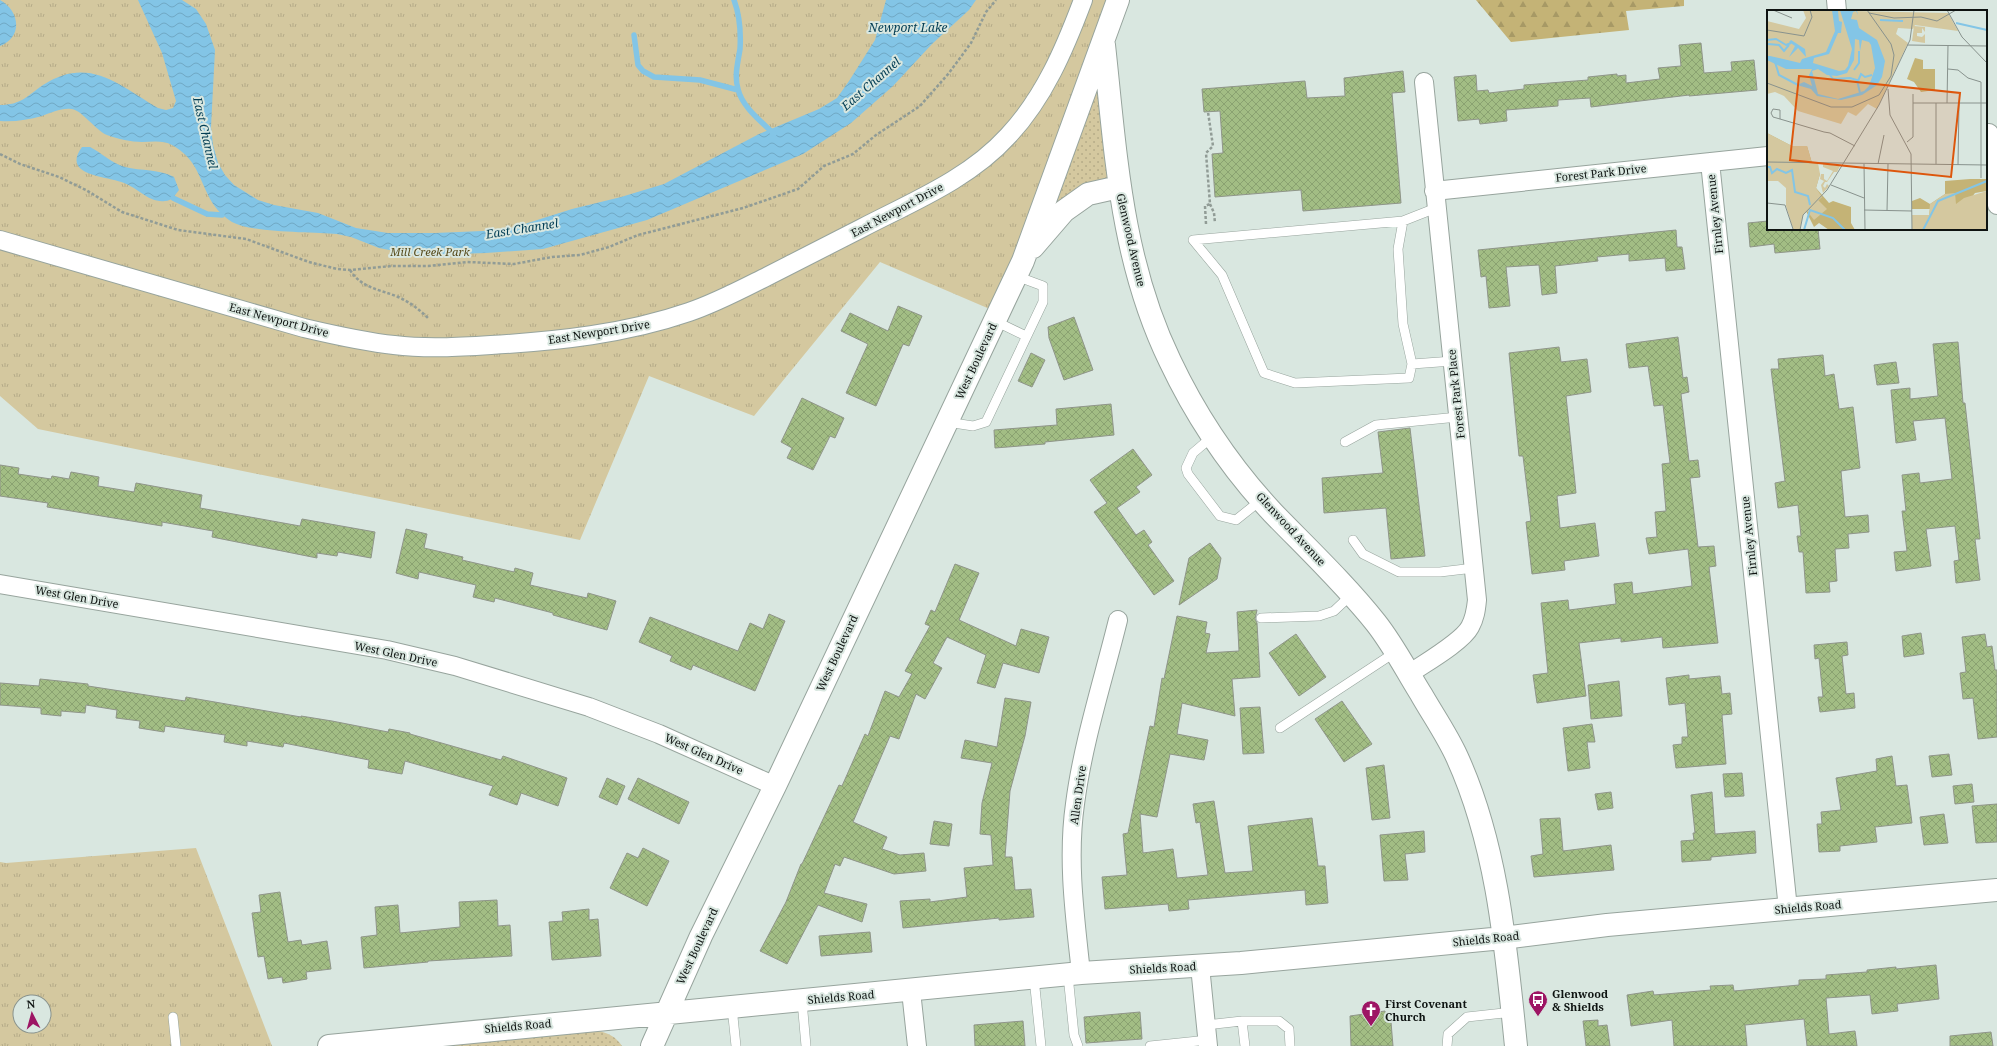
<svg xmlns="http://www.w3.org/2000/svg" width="1997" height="1046" font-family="'Noto Serif',serif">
  <defs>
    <pattern id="grass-dots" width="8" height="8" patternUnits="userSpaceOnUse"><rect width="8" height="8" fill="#d4c89f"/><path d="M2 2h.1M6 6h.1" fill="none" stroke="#b5ab88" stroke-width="1.8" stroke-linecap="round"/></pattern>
    <pattern id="forest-firs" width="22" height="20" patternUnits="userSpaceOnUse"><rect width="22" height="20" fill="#c4b376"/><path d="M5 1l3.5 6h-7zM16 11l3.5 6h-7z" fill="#a79965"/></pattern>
    <pattern id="park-tufts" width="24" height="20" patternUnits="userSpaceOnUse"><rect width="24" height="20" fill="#d4c89f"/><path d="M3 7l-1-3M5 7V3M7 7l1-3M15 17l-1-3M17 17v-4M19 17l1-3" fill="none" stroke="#b5ab88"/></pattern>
    <pattern id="water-waves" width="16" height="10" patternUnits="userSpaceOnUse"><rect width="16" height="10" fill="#83c5e6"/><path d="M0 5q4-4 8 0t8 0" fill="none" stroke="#70a8c4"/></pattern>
    <pattern id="building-cross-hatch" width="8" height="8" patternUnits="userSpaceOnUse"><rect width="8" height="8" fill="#a2bd84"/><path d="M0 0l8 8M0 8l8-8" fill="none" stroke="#8aa271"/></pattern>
  </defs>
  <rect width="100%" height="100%" fill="#d9e7e0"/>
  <path fill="url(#grass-dots)" d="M1104,40l15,147 -73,44z
    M598,1031c11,2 18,6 24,15h-187z"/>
  <path fill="url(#forest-firs)" d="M1476,0h208v6l-58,5 3,19 -118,12z"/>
  <path fill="url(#park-tufts)" fill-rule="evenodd" d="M0,0h1118l-119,313 -119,-51 -126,154 -105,-40 -69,164 -542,-111 -38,-33z
    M196,848l76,198h-272v-184l6,1zM20,1002h24v24h-24z"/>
  <path fill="url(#water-waves)" d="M0,0c20,11 23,37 0,46z
    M138,0h44l14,9 10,15 9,26 -4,77 2,18 5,18 7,12 9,10 24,15 16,5 44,8 38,15 32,5h47l71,-3 66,-21 49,-12 43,-13 95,-50 60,-25 18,-11 12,-17 26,-41 11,-40h90l-7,10 -37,34 -39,42 -42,37 -48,31 -156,66 -104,29 -57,4 -59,2 -22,-2 -26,-5 -28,-11 -14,-3c-25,-2 -85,-1 -105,-12 -10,-6 -19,-16 -24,-27 -10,-21 -13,-37 -36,-50 -9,-5 -20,-3 -30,-3 -11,0 -24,-3 -35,-7 -12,-5 -26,-26 -36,-26 -10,-1 -20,4 -29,7 -14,4 -28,6 -42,5v-16c21,0 27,-9 43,-20 46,-30 76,0 115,23l8,2 7,-2 3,-7 -14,-48z
    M82,147h8c12,6 21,16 35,20 16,4 35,2 49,10l5,13c-4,5 -7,11 -14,11 -16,2 -27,-13 -41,-18 -14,-7 -64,-6 -42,-36z"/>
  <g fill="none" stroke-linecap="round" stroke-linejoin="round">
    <path stroke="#83c5e6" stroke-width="5.5" d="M734,0c6,16 7,32 6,49 -2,13 -6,27 -2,40 4,18 24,33 36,45
      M634,35l4,30 5,6 11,6 46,3 38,10
      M173,198l34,16 15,1"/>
  </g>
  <path fill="url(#building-cross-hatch)" stroke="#8f9589" d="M1701,43l3,30 28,-2 -1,-9 23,-2 3,30 -68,6v-1l-98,12 -1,-9 -32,2v6l-52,4 1,11 -27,3 -1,-5 -21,2 -4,-44 22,-2 1,16 11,-1 1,3 35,-4v-4l64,-5v-3l29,-3v2l9,-1v8l34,-4 -2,-11 23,-2 -2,-21z
    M1403,71l2,21 -13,1 9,110 -98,8 -2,-21 -86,7 -3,-43 11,-1 -3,-42 -16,1 -2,-23 103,-8 2,17 38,-2 -1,-18z
    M1768,221v8h50l2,20 -45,4 -1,-9 -24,3 -2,-24z
    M1676,230l1,17h5l3,22 -19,2 -1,-13 -36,3v-7l-32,3 1,4 -43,5 2,27 -15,2 -3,-30 -33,2 4,39 -21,2 -3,-32 -5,1 -3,-27z
    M898,306l24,10 -13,30 -6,-2 -27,62 -30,-13 22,-49 -27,-13 9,-18 38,18z
    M1074,317l19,53 -29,10 -15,-42 -1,-11z
    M1678,337l5,41 4,-1 2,15 -8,2 8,67 9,-1 2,17 -10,1 8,69 16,-1 2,20 -7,1 9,76 -55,5 -1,-11 -41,5v-4l-42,5 7,53 -49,7 -4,-28 15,-2 -7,-70 27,-3 1,10 47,-6 -2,-20 18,-2 1,12 59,-8 -4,-37 -39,5 -3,-16 11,-1 -2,-25 11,-1 -4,-47 8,-1 -7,-58 -9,1 -6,-40 -19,2 -3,-24z
    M1958,342l5,61h2l15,136h-5l5,41 -24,3 -2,-22 5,-1 -4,-34 -29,3 5,37 -35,5 -2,-19 13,-1 -5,-40h4l-4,-36 17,-2 1,10 32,-4 -7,-61 -32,3 3,19 -20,3 -5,-53 19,-2v11l28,-3 -5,-52z
    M1559,347l2,15 26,-3 4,33 -25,4 10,97 -19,3 3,32 35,-5 4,33 -35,5 1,9 -33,4 -6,-52 5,-1 -8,-65h-4l-10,-103z
    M1031,353l14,7 -13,27 -14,-6z
    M1823,355l2,21 9,-2 5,35 14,-2 7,61 -19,3 4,46 23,-2 1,17 -21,2 1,14 -14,1 2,32 -8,1 1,10 -24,1 -3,-41h-4l-2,-16h4l-3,-31 -20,3 -3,-25 10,-2 -14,-112h8l-1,-10z
    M1896,362l3,21 -22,2 -3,-20z
    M802,398l42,20 -9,20 -5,-2 -17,34 -26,-12 5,-10 -11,-6z
    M1111,404l3,31 -69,7v2l-50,4 -1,-18 63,-5 -1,-16z
    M1410,428l15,128 -34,3 -5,-51 -62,5 -2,-35 61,-5 -5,-41z
    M1133,449l19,26 -16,12 4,5 -23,16 19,27 8,-5 8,12 -4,3 26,36 -20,14 -60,-83 13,-9 -17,-23z
    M0,465l19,3 -1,6 33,5 1,-3 17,3 2,-7 28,5 -1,9 36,6 2,-9 66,12 -2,13 100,18 2,-7 73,13 -4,26 -33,-6 -1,4 -20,-3v5l-105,-21 1,-6 -51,-9v4l-115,-19 1,-4 -48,-7z
    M406,529l21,5 -3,14 39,9 -1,3 52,12 1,-4 18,5 -3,12 57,13 1,-5 28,8 -9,29 -54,-15v-2l-58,-15 -1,4 -21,-5 3,-12 -57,-13 -1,7 -22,-6z
    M1210,543l11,15 -4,21 -38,26 10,-47z
    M955,564l24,9 -20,47 57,26 5,-17 28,8 -10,36 -36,-10 -8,25 -18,-5 9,-28 -39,-18 -14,26 9,5 -17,31 -9,-5 -17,45 -9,-3 -37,86 34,15 -5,12 18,6 24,-2 2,18 -32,3 -50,-17 -4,9 -5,-2 -11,29 43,11 -5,18 -44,-17 -31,59 -27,-13 26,-49 15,-38h1l37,-79 3,1 23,-52 3,2 17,-45 14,6 13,-23 -7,-3 25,-45 -5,-2 6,-14 4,2z
    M1257,610l-2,9 2,4 3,54 -28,2 3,37 -53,-13 -5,31 31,6 -4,20 -34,-6 -13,63 -17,-3 3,39 30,-4 4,29 31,-3 -8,-53 -4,1 -3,-19 21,-3 11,72 28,-2 -5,-45 64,-8 6,48h7l3,37 -22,2 -1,-15 -117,10 1,9 -20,2 -1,-7 -63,5 -3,-32 25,-2 -4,-41 5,-1 22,-107 4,1 8,-49 2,1 13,-63 30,6 -2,11 5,1 -4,19 33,-2 -2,-39z
    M769,614l16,7 -30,70 -62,-26 -2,5 -21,-9 2,-5 -33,-14 11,-25 88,34 12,-28 13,6z
    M1921,633l3,21 -20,3 -2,-21z
    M1296,634l30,43 -27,19 -30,-43z
    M1985,634l2,13 5,-1 3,24h2v67l-19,2 -5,-41 -10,1 -3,-26 6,-1 -4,-35z
    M1847,642l1,13 -6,1 4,38 8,-1 1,15 -35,4 -2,-15h5l-4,-39 -4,1 -1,-14z
    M1689,675v4l31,-3 2,18 8,-1 2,21 -10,1 4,49 -50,4 -3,-23 9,-1v-7h6l-3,-34 -16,2 -3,-27z
    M40,679l48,5v2l97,15 1,-4 115,20v-1l31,5 56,11 1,-3 21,4v1l91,26 2,-4 64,22 -9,28 -37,-13 -4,12 -28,-10 4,-9 -88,-25 -3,13 -34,-6 1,-8 -85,-17 -1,4 -36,-6v5l-23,-4 1,-7 -60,-9 -1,6 -25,-4 1,-7 -24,-3 1,-8 -31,-5 -1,8 -24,-2v5l-20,-2v-6l-41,-3v-22l39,3z
    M1619,681l3,35 -31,3 -3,-34z
    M1005,698l26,4 -6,34 -15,55 -5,66h7l3,33 16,-1 3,28 -35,3v-2l-96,10 -3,-27 30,-2v3l37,-5 -3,-29 29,-3 -2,-30 -11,-1 2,-31 10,-40 -31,-5 4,-18 32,7z
    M1342,701l30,43 -28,18 -29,-43z
    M1260,707l4,46 -21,1 -3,-46z
    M1592,724l3,18h-8l3,26 -22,3 -5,-43z
    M1949,754l3,21 -20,2 -3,-21z
    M1892,756l4,30 11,-1 5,38 -37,4 2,15 -37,4v5l-21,1 -2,-28h5l-1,-12 20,-2 -5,-32 41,-7 -1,-12z
    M1384,765l6,53 -18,2 -6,-52z
    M1742,773l2,23 -19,1 -2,-23z
    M607,778l18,8 -8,19 -18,-8z
    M638,778l51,24 -10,22 -51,-25z
    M1972,784l2,18 -19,2 -2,-18z
    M1611,792l2,16 -15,2 -3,-16z
    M1712,792l3,42 40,-3 1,22 -45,4v3l-29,2 -1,-21 13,-1 -1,-7h2l-4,-38z
    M1997,804v38l-21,1 -4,-37z
    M1944,814l4,29 -24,2 -4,-28z
    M1560,818l3,33 48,-6 3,25 -80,7 -3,-21 12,-2 -3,-35z
    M934,821l18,3 -3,22 -19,-2z
    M1424,831l1,21 -20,2 3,26 -24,1 -4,-46z
    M643,848l26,13 -22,45 -37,-18 17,-35 11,5z
    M280,892l8,50 13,-2 1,5 25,-4 4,28 -25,3 1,7 -24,4 -1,-6 -14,2 -4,-23 -6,1 -6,-44 9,-1 -2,-17z
    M497,900l1,26 12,-1 2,31 -84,5v1l-64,6 -3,-31 16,-2 -2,-28 23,-2 2,28 60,-6 -1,-25z
    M589,909v11l9,-1 3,37 -49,4 -3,-38 14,-1 -1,-9z
    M870,932l2,20 -51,4 -2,-20z
    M1936,965l3,34 -42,5 1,7 -26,3 -2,-19 -44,3 3,36 26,-3 2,15h-50l-3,-27 -59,6 2,21h-73l-2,-26 -41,6 -4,-31 26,-4 1,4 57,-5 -1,-4 23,-1 1,6 65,-6v-5l27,-1v-4l41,-3v-2l29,-3v2z
    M1385,1011l1,11h5l2,24h-42l-1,-30z
    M1140,1012l2,27 -56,4 -2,-26z
    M1598,1020v6l9,-1 3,21h-24l-3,-25z
    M1023,1021l2,25h-50l-1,-21z
    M1991,1032l2,14h-43v-10z"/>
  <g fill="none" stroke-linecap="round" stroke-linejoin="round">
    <g stroke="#97a49d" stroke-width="10">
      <path id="lane" d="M1436,208l-33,13 -210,19 29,35 42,98 31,10 114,-5 3,-14 41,-3
        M1403,221l-5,28 5,75 9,40
        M995,321l31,15
        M947,422l26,4 13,-4 57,-120v-16l-27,-10
        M1213,436l-20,17 -7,15 2,6 32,42 16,4 25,-20
        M1345,442l31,-17 82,-8
        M1353,540l10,14 36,18h41l34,-4
        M1261,618l58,-2 15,-5 17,-16
        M1280,728l117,-77
        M1068,975l6,60 4,11
        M1034,978l7,68
        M802,1001l4,45
        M732,1007l4,39
        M173,1017l3,29
        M1242,1021l3,25
        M1206,1025l36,-4h37l10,8 1,17
        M1150,1046l58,-6
        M1447,1046l1,-12 19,-17 46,-5"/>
    </g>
    <g stroke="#97a49d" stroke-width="20">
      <path id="street" d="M1836,0l1,11
        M1989,133l8,72
        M1710,162l78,747
        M1434,191l334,-35
        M0,240l304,88c30,7 60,14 90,17 32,4 65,2 97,0 67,-4 134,-11 198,-33 27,-9 53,-23 79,-36 31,-16 63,-32 94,-48 50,-26 107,-49 146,-92 36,-38 57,-88 75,-136
        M0,584l387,66 68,16 134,41 70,27 116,52
        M1409,674c16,-11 53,-32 61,-47 5,-9 6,-17 7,-27l-53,-518
        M1200,966l8,80
        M1081,973c-6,-56 -14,-113 -6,-169 8,-62 28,-123 43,-184
        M911,991l6,55"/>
    </g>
    <g stroke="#97a49d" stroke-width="24">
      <path id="secondary" d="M1104,45c12,110 17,215 66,316 26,55 61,107 103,152 35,36 72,71 103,110 18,23 30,47 45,71 12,21 26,41 36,63 41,90 49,192 59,289
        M1033,247l31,-36 24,-17 31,-7
        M329,1046l752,-73 160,-10 262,-25 104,-13 390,-35
        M652,1046l49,-110 74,-150 248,-525 95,-261"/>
    </g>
    <path stroke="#919c96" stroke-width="2.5" stroke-dasharray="3 2" stroke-linecap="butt" d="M0,154l20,10 39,13 27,13 36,22 56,18 68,9 63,23 28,7 13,1 42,-4h36l39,-4 47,2 38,-7 28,-2 29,-8 29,-12 105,-27 55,-19 26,-23 29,-12 23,-19 44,-29 29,-33 22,-30 15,-31 10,-12
      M1210,204l4,9 1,10
      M1206,224l-1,-18 5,-2 -4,-51 7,-7 -5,-34
      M350,270c12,19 30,19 48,27 12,5 22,13 31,22"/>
    <use href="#lane" stroke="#fff" stroke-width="9"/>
    <use href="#street" stroke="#fff" stroke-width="18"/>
    <use href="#secondary" stroke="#fff" stroke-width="22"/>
  </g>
  <defs>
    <g id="bus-pin" transform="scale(1)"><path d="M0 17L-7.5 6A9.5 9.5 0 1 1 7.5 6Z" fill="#9d1564" stroke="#d9e7e0"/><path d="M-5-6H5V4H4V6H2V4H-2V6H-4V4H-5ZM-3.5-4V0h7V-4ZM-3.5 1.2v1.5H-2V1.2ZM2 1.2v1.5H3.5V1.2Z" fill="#fff"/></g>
    <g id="church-pin" transform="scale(1)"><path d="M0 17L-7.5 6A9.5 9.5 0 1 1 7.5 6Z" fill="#9d1564" stroke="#d9e7e0"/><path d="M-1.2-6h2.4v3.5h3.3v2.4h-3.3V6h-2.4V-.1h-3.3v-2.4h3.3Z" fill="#fff"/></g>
  </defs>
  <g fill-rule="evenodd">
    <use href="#bus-pin" x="1538" y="1000"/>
    <use href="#church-pin" x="1371" y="1010"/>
  </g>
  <g text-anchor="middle" stroke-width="4" stroke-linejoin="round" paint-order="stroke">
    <g font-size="11" fill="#0e1311" stroke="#d9e7e0">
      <text transform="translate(1601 173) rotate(-6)" y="4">Forest Park Drive</text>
      <text transform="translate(897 210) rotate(-28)" y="4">East Newport Drive</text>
      <text transform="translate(1715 214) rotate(-96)" y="4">Firnley Avenue</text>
      <text transform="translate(1131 240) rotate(77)" y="4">Glenwood Avenue</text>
      <text transform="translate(279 320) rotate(15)" y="4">East Newport Drive</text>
      <text transform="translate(599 332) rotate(-9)" y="4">East Newport Drive</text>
      <text transform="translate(976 361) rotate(-65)" y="4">West Boulevard</text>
      <text transform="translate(1456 394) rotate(-96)" y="4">Forest Park Place</text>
      <text transform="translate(1291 529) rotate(47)" y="4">Glenwood Avenue</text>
      <text transform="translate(1749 536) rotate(-96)" y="4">Firnley Avenue</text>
      <text transform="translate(77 597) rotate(10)" y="4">West Glen Drive</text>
      <text transform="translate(837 653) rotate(-65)" y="4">West Boulevard</text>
      <text transform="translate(396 654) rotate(12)" y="4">West Glen Drive</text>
      <text transform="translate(704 754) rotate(24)" y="4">West Glen Drive</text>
      <text transform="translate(1078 795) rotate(-82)" y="4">Allen Drive</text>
      <text transform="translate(1808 907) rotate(-5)" y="4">Shields Road</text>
      <text transform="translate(1486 939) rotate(-6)" y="4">Shields Road</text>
      <text transform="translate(697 946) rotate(-65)" y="4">West Boulevard</text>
      <text transform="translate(1163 968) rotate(-3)" y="4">Shields Road</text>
      <text transform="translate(841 997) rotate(-5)" y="4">Shields Road</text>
      <text transform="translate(518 1026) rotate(-5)" y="4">Shields Road</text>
    </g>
    <g font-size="11" font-style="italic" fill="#564a1a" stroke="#d9e7e0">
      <text x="430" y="256">Mill Creek Park</text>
    </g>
    <g font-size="11" font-weight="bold" fill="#0e1311" stroke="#d9e7e0" text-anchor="start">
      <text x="1552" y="998">Glenwood<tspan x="1552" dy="13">&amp; Shields</tspan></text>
      <text x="1385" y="1008">First Covenant<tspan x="1385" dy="13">Church</tspan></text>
    </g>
    <g font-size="12" font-style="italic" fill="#023d54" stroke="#d9e7e0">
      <text x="908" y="32">Newport Lake</text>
      <text transform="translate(871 84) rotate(-41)" y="4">East Channel</text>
      <text transform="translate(205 133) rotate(77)" y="4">East Channel</text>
      <text transform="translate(522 229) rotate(-9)" y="4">East Channel</text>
    </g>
  </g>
  <g transform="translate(1767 10)">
    <rect width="220" height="220" fill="#d9e7e0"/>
    <path d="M147,16l11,1v5l-3,-4v5h-5v3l5,1 3,-3v9l-13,-2zM56,154l17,2 -3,6h-3l-7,10h-2l-2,4 2,2 2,-4 2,2 -6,7 -2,-8 3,-4 -4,-2 1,-5h3v5l3,2 6,-10 -10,-4z" fill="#d4c89f"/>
    <path d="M148,48l8,2v9h12v21l-14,2 -7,-10 -7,-3zM0,123l25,13h15l5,17 8,11 -4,14 13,15 4,-2 18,6v16l4,7h-26l-10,-7 -5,4zM203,169h17v12l-12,2 -10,13 -53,23 14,-14h3l1,-6h-18v-8l8,-3 10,6 15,-10v-13z" fill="#c4b376"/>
    <path d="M51,190l9,9 -13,11 -7,-9z" fill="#d4c89f"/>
    <path d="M220,181v39h-75v-15h17l1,-11 15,-10 10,-1 1,11 8,-6z" fill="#d4c89f"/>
    <path d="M36,0l145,3 10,18 -43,-6 -2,4 -15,-1 -2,6 12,9 -31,66 -9,-5 -12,12 -8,-4 -7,12 -43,-13 -14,-15 -9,-4 -8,2v-73l32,8 7,-11zM0,123l25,13h15l5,17h6l2,11 -4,14 6,9 -19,18 -3,14h-7l-7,-23v-18l-8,-7h-11z" fill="#d4c89f"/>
    <path d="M65,0l6,1 1,10 3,1 -1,11h-3l-9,21 -15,4 -1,5 26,8 6,-1 3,-4 4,-17 -12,-39h16l1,1 1,4 -2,-4 -3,1 -2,7 6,1 2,8 18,12 8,21 -3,16 -5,8 -15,10 -21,5 -24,-4 -6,-7 -14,-4 7,-3 8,4 -3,-11 3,-6h-26l-19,-9v-4h3l30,7 2,-4 24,-7 9,-21zM88,29l4,1 1,11 2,-11 7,2 2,3 4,23 -6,18 -5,5 -26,8 -20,-5 -6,-23 6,-2 9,6 10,1 10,-3 7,-13zM24,30l14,9 1,8 -8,-9 -9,9 6,-11 -6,-4z" fill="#83c5e6" fill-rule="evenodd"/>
    <path fill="none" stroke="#83c5e6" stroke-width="2" d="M113,10l23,1M189,13l31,7M0,30l9,-1 10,6 5,-2M1,34l11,1 5,6 5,-6M8,52l4,13 19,10M87,60l5,-7v-12M63,65l3,4 17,-1 7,2 3,13M91,71l3,-7 4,3 7,-2M0,157h3l2,6 5,-4 9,4 6,-3 3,22 13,4 2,9M37,220l6,-20 23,8 12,12M156,220l15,-29 49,-20"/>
    <path fill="none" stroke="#88928d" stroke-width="1" d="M6,0l19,8M180,0l15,27 25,26M102,3l25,5 27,-1 16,4 19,-11M0,20l37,6 8,-19 -2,-7M140,35l80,1M181,59l10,1 10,8 13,4v96M0,73l64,24h21l27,-12 12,-19 3,-21 -3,-11 -24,-34M121,79l2,26 21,39 1,76M146,93h74M169,93v61M180,93l1,-58M13,109v-9l-7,-1 -2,4 2,4 7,2 44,13 6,1 25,13M140,132l6,-5v-43M0,152l220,3M97,154l1,66M111,154l6,-29M191,155l1,-62M64,175l33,13M0,193l18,2 8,24M97,200l48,1M120,201l1,-47M33,220l3,-15 24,-25 52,-85 31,-65 4,-30"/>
    <path fill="#dd560c" fill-opacity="0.15" stroke="#dd560c" stroke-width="2" d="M32,66l161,17 -9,84 -161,-17z"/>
    <rect width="220" height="220" fill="none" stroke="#0e1311" stroke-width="2"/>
  </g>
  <g transform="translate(32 1014) rotate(354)"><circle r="19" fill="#d9e7e0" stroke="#88928d"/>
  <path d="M0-3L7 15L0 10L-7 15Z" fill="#9d1564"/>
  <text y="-6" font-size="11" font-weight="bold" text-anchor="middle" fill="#0e1311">N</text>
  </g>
</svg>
